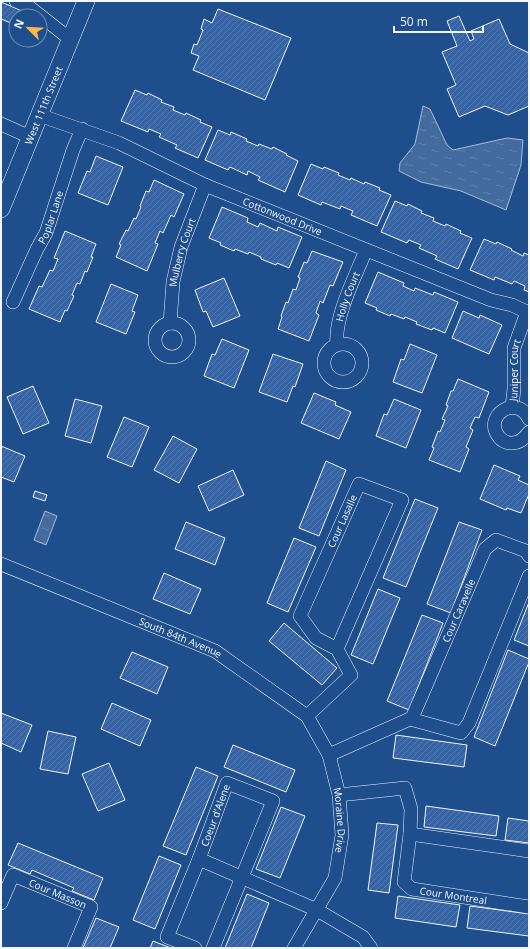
<svg xmlns="http://www.w3.org/2000/svg" width="530" height="949" font-family="'Open Sans',sans-serif">
  <defs>
    <pattern id="water-ripples" width="26" height="14" patternUnits="userSpaceOnUse"><rect width="26" height="14" fill="#446ba0"/><path d="M2 4q2-2 4 0t4 0M15 11q2-2 4 0t4 0" fill="none" stroke="#5f81ae"/></pattern>
    <pattern id="building-hatch" width="6" height="6" patternUnits="userSpaceOnUse"><rect width="6" height="6" fill="#3563a3"/><path d="M-1 1l2-2M0 6l6-6M5 7l2-2" fill="none" stroke="#537ab1"/></pattern>
  </defs>
  <rect width="100%" height="100%" fill="#1f4e8c"/>
  <path fill="url(#water-ripples)" stroke="#a8bbd7" d="M423,106l7,3 17,36 6,5 54,-12 16,2 -2,25 -15,45 -45,-19 -40,-9 -22,-11 1,-8 15,-19z
    M45,511l12,5 -11,29 -12,-5z"/>
  <path fill="url(#building-hatch)" stroke="#f2f6ff" d="M1,2l24,10 -1,4h-8v9l-15,-6z
    M218,9l73,29 -26,62 -72,-30 6,-14 -8,-3 3,-9 3,1 6,-15 -2,-1 3,-10 8,4z
    M459,16l11,25 4,-2 -3,-8 28,-12 11,25 19,9v53l-21,9 -23,-9 -26,11 -12,-28 9,-4 -14,-33 15,-6 -10,-25z
    M135,90l12,5 1,-2 14,7 -1,2 13,5 -1,3 12,5 1,-2 15,7 -1,2 12,5 -14,31 -23,-10 2,-3 -18,-8 2,-3 -12,-5 -1,3 -27,-11z
    M218,130l12,5 1,-3 16,7 -1,2 12,5 1,-2 13,5 1,-2 14,7 -1,1 12,6 -13,31 -27,-12 2,-3 -12,-6 -1,4 -17,-8 -2,3 -23,-10z
    M96,156l27,11 -15,38 -30,-12 9,-22 3,1z
    M311,164l12,5 1,-2 15,6 -1,2 12,5 1,-2 13,6 1,-2 15,6 -1,2 12,5 -14,31 -26,-11 2,-4 -12,-5 -1,3 -18,-7 -1,3 -23,-10z
    M154,180l30,14 -10,23 -3,-2 -8,18 -3,-2 -5,12 3,1 -11,27 -31,-14 5,-12 -2,-1 7,-14 2,1 6,-13 2,1 5,-12 -1,-1 6,-15 3,1z
    M395,201l12,5 1,-2 14,7 -1,2 13,5 -1,3 12,5 1,-2 15,7 -1,2 12,5 -14,31 -23,-10 2,-3 -18,-8 2,-3 -12,-5 -2,3 -26,-11z
    M222,207l26,11 -1,4 11,5 2,-4 17,8 1,-4 24,10 -13,31 -12,-5 -1,2 -15,-6v-2l-12,-5 -1,2 -13,-5 -1,2 -14,-6 1,-2 -12,-5z
    M65,231l31,13 -5,13h2l-6,15 -2,-1 -5,13 -3,-1 -5,12 2,1 -7,15 -2,-1 -5,12 -31,-13 10,-23 3,1 8,-17 3,1 5,-12 -4,-1z
    M484,239l12,5 1,-2 15,7 -1,1 12,6 1,-3 5,2v37l-5,-2 1,-4 -11,-5 -2,3 -17,-7 -1,3 -24,-10z
    M312,251l31,11 -10,24 -3,-1 -7,18 -3,-2 -4,12 3,2 -10,26 -31,-12 4,-12 -1,-1 5,-14 2,1 5,-14 3,1 4,-12 -2,-1 6,-15 3,1z
    M378,272l26,11 -1,3 11,5 1,-3 18,7 1,-3 24,10 -13,31 -12,-5 -1,2 -16,-6 1,-2 -12,-5 -1,2 -13,-5 -1,2 -14,-6 1,-2 -12,-5z
    M224,278l16,38 -27,11 -7,-16 -3,1 -8,-22z
    M111,284l27,11 -6,16 3,1 -9,22 -30,-12z
    M463,311l16,7 1,-3 22,10 -13,29 -37,-16z
    M222,339l27,11 -15,38 -30,-12 8,-22 3,1z
    M410,344l27,11 -15,38 -29,-11 8,-23 3,1z
    M273,354l30,10 -8,23 -2,-1 -6,16 -28,-10z
    M458,379l31,13 -10,26 -4,-1 -5,11 3,2 -7,17 3,2 -9,23 -31,-12 5,-12 -2,-1 6,-16 2,1 5,-12 -3,-1 6,-13 -2,-1 5,-14h2z
    M33,386l16,37 -26,11 -16,-37z
    M314,393l22,9 -1,3 16,7 -12,27 -38,-16z
    M75,399l27,7 -11,37 -26,-7z
    M394,399l27,11 -15,38 -30,-12 8,-22 3,1z
    M124,417l25,10 -17,40 -25,-10z
    M173,436l24,13 -18,34 -25,-13z
    M1,446l24,10 -11,26 -13,-5z
    M326,461l20,9 -27,66 -20,-8z
    M494,465l26,11 -2,4 11,5v9l-8,19 -14,-5 -1,2 -26,-11z
    M233,470l11,25 -35,16 -11,-25z
    M35,491l12,4 -2,6 -12,-4z
    M415,499l23,9 -32,79 -23,-9z
    M186,522l39,16 -10,27 -40,-16z
    M459,522l23,8 -31,83 -24,-9z
    M294,538l22,9 -28,65 -21,-9z
    M164,573l37,16 -11,25 -37,-15z
    M378,589l22,9 -27,66 -22,-9z
    M529,602v44l-15,-6z
    M422,615l21,8 -34,87 -22,-9z
    M284,623l53,45 -15,17 -53,-44z
    M508,650l21,9v3l-34,84 -21,-9z
    M132,652l36,15 -11,27 -37,-16z
    M112,703l39,17 -11,26 -39,-17z
    M1,713l31,12 -11,27 -20,-9z
    M48,731l28,6 -8,37 -28,-5z
    M396,735l71,10 -3,22 -71,-9z
    M233,745l62,25 -9,22 -62,-25z
    M109,763l16,37 -27,11 -16,-37z
    M196,767l22,9 -32,79 -23,-9z
    M426,806l73,10 -3,20 -72,-9z
    M281,807l24,9 -25,62 -24,-9z
    M508,818l21,3v22l-24,-3z
    M377,823l21,2 -9,68 -21,-3z
    M18,843l85,35 -9,22 -22,-9 2,-3 -42,-18 -2,4 -22,-9z
    M159,856l22,9 -26,64 -22,-9z
    M247,894l22,9 -18,45h-26z
    M398,896l62,9 -4,22 -61,-9z
    M470,906l59,8v22l-62,-8z
    M96,918l23,9 -9,21h-27z
    M153,941l18,7h-21z"/>
  <g fill="none" stroke-linecap="round" stroke-linejoin="round">
    <g stroke="#f2f6ff" stroke-width="14">
      <g id="minor">
        <path d="M16,1l12,5 42,33"/>
        <path id="s1" d="M39,115l80,28 86,42 286,115 21,5 17,8"/>
        <path d="M1,124l29,13"/>
        <path id="s2" d="M13,302l24,-53 9,-16 27,-83 9,-21"/>
        <circle cx="172" cy="340" r="17"/>
        <path id="s3" d="M170,323l3,-41 8,-35 24,-62"/>
        <circle cx="343" cy="363" r="19"/>
        <path id="s4" d="M337,344c-3,-27 19,-69 29,-94"/>
        <path id="s5" d="M512,407l2,-18v-41l13,-36"/>
        <path d="M529,419c-12,-26 -47,-3 -30,18 3,4 8,6 13,6 8,0 13,-5 17,-11"/>
        <path id="s6" d="M1,564l214,87 92,65 22,39 10,40 3,40 -7,43 -41,70"/>
        <path d="M307,716l44,-41 -14,-26 65,-149 -43,-16 -59,132 16,22 21,11"/>
        <path d="M410,719l51,14 8,-10 60,-147"/>
        <path id="s7" d="M329,755l83,-37 73,-169 11,-9 30,11 3,5"/>
        <path id="s8" d="M339,795l66,-7 6,21 -1,25 -6,48 8,7 117,18"/>
        <path d="M410,834l119,17"/>
        <path d="M199,859l118,51 46,27 8,11"/>
        <path id="s9" d="M1,903l12,-28 78,32 -17,41"/>
        <path id="s10" d="M195,948l-28,-11 32,-78 28,-76 46,18 -60,147"/>
      </g>
    </g>
    <g stroke="#f2f6ff" stroke-width="18">
      <g id="major">
        <path id="s11" d="M1,209l85,-208"/>
      </g>
    </g>
    <use href="#minor" stroke="#1f4e8c" stroke-width="13"/>
    <use href="#major" stroke="#1f4e8c" stroke-width="17"/>
  </g>
  <g text-anchor="middle" stroke-width="3" stroke-linejoin="round" paint-order="stroke">
    <g font-size="10" fill="#f2f6ff" stroke="#1f4e8c">
      <text dy="4" stroke="none"><textPath href="#s11" startOffset="112">West 111th Street</textPath></text>
      <text dy="4" stroke="none"><textPath href="#s1" startOffset="264">Cottonwood Drive</textPath></text>
      <text dy="4" stroke="none"><textPath href="#s2" startOffset="93">Poplar Lane</textPath></text>
      <text dy="4" stroke="none"><textPath href="#s3" startOffset="72">Mulberry Court</textPath></text>
      <text dy="4" stroke="none"><textPath href="#s4" startOffset="49">Holly Court</textPath></text>
      <text dy="4" stroke="none"><textPath href="#s5" startOffset="37">Juniper Court</textPath></text>
      <text transform="translate(342 521) rotate(-66)" y="4">Cour Lasalle</text>
      <text dy="4" stroke="none"><textPath href="#s7" startOffset="208">Cour Caravelle</textPath></text>
      <text dy="4" stroke="none"><textPath href="#s6" startOffset="194">South 84th Avenue</textPath></text>
      <text dy="4" stroke="none"><textPath href="#s10" startOffset="161">Coeur d'Alene</textPath></text>
      <text dy="4" stroke="none"><textPath href="#s6" startOffset="455">Moraine Drive</textPath></text>
      <text dy="4" stroke="none"><textPath href="#s9" startOffset="79">Cour Masson</textPath></text>
      <text dy="4" stroke="none"><textPath href="#s8" startOffset="214">Cour Montreal</textPath></text>
    </g>
  </g>
  <rect width="530" height="949" fill="none" stroke="#f2f6ff" stroke-width="4"/>
  <g transform="translate(28 28) rotate(294)"><circle r="19" fill="#1f4e8c" stroke="#7391ba"/>
  <path d="M0-3L7 15L0 10L-7 15Z" fill="#ffb74d"/>
  <text y="-6" font-size="11" font-weight="bold" text-anchor="middle" fill="#f2f6ff">N</text>
  </g>
  <path d="M394 26v6h89v-6" fill="none" stroke="#f2f6ff" stroke-width="2"/>
  <text x="400" y="26" font-size="12" fill="#f2f6ff" stroke="#1f4e8c" stroke-width="3" paint-order="stroke">50 m</text>
</svg>
